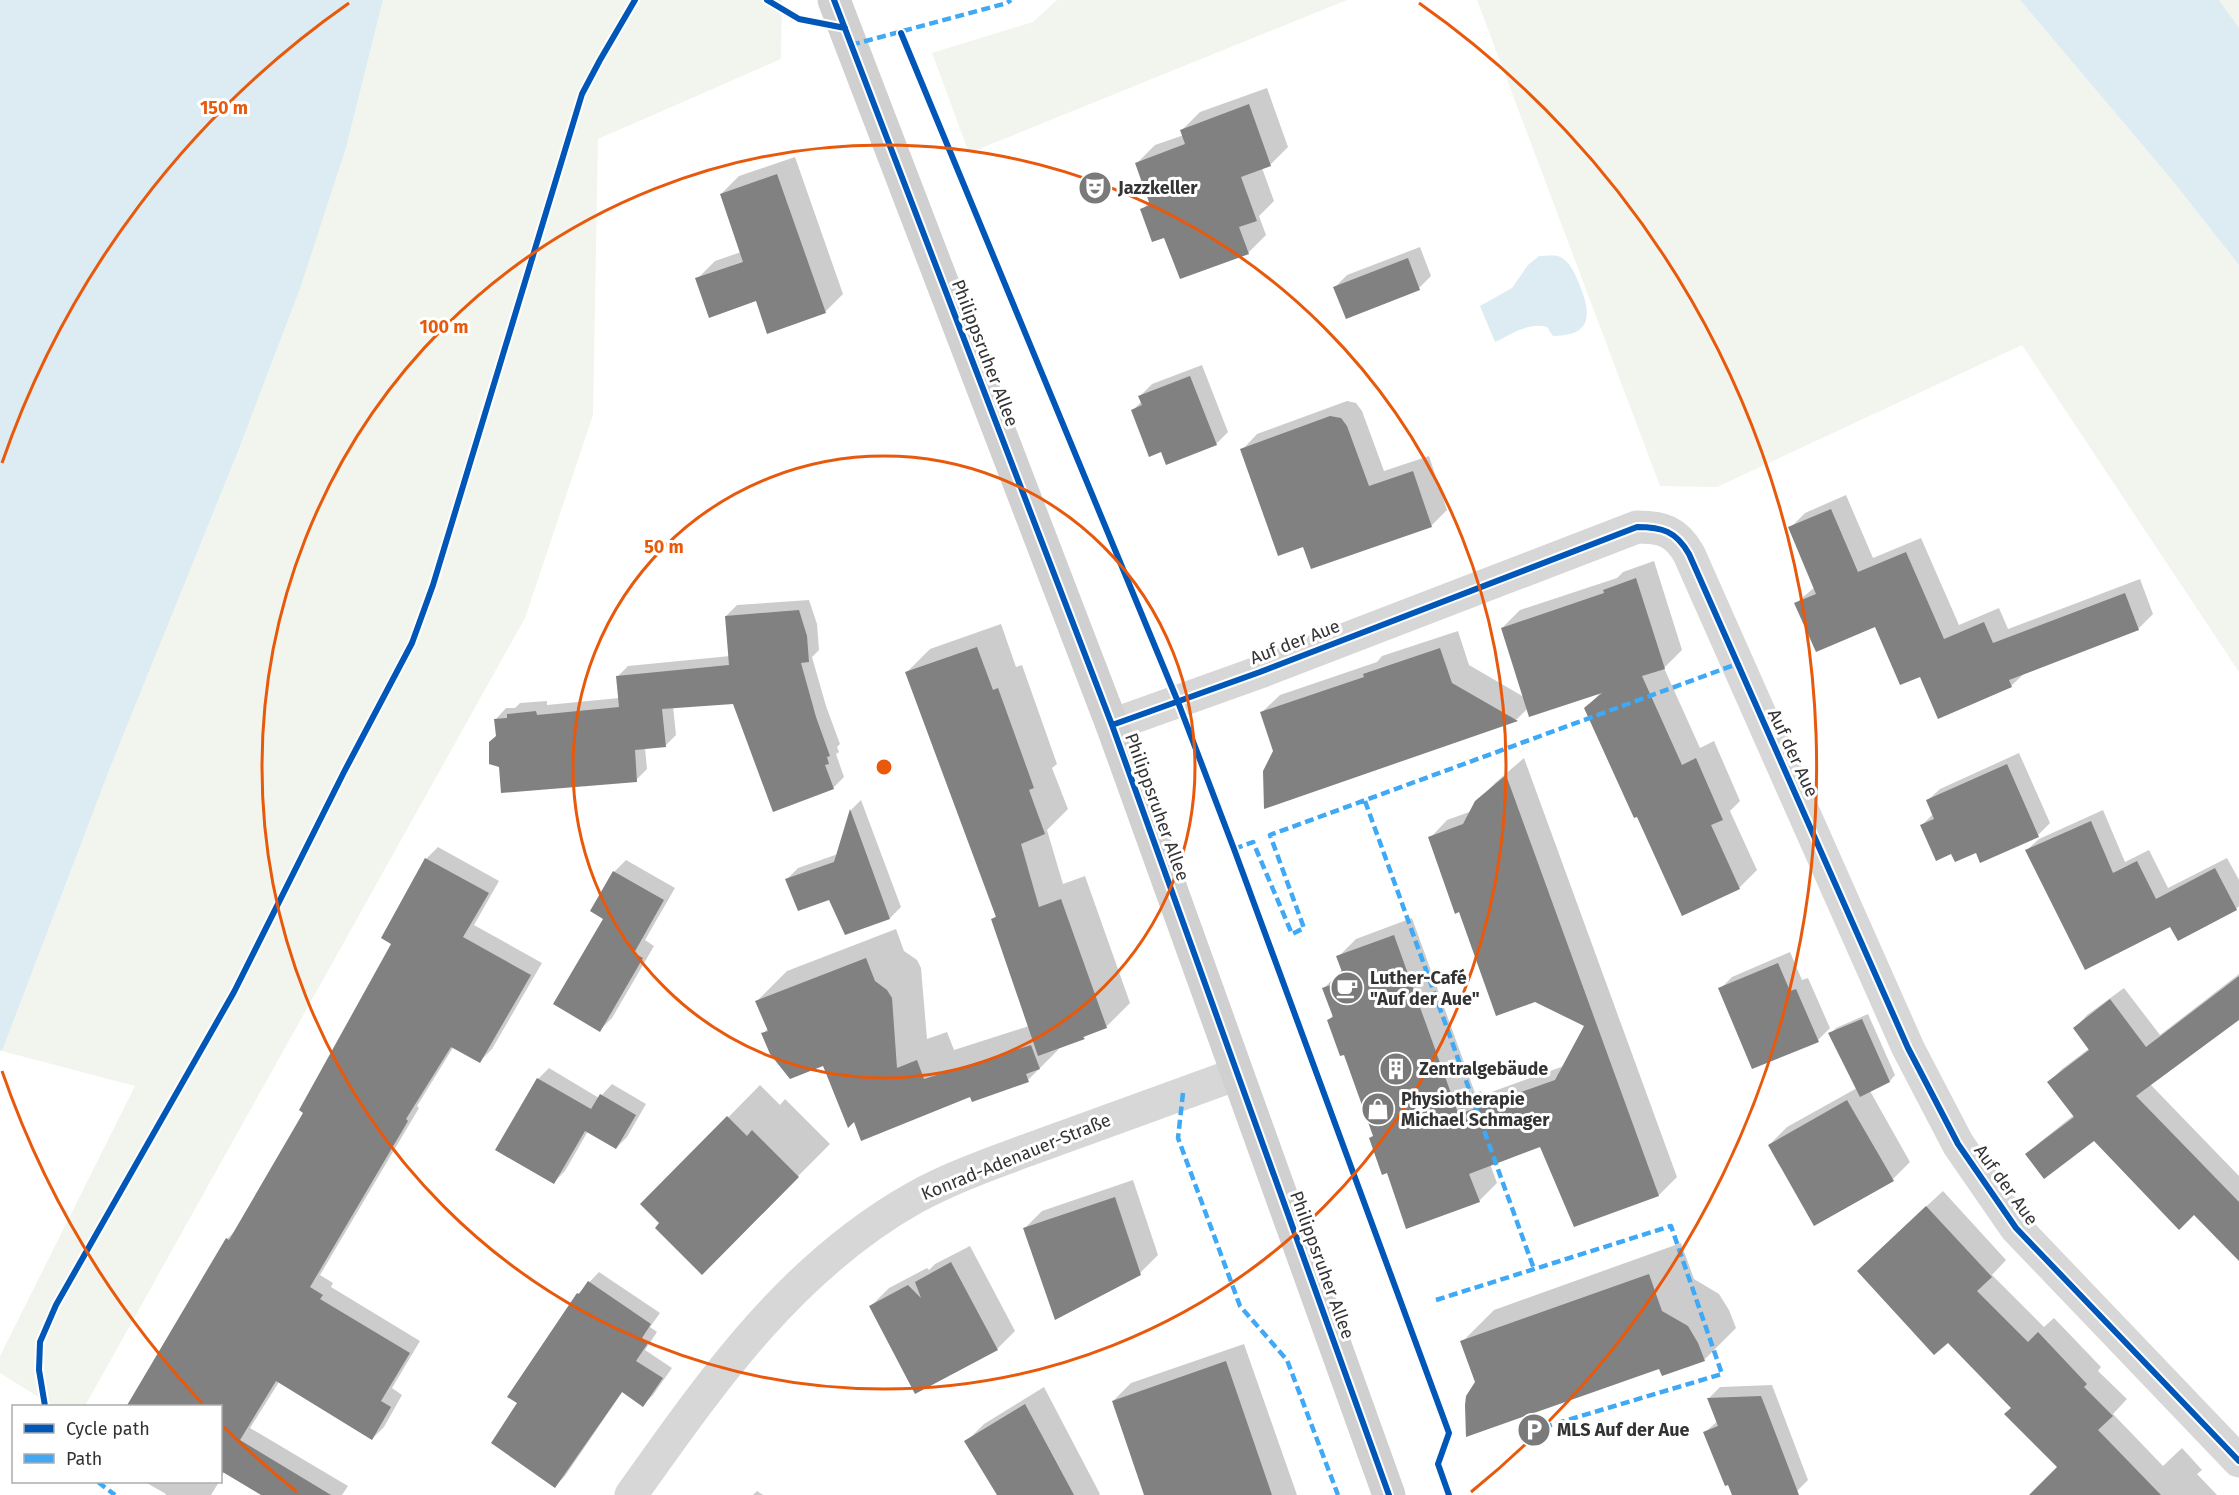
<svg xmlns="http://www.w3.org/2000/svg" width="2239" height="1495" font-family="'Fira Sans',sans-serif">
  <rect width="100%" height="100%" fill="#fff"/>
  <path fill="#f1f5ed" d="M383,0h399l-1,59 -183,80 -5,276 -68,203 -440,788h-32l-53,-33v-17l135,-270 -133,-35 108,-283 127,-314 64,-168 45,-138z
    M1057,0h290l-378,153 -37,-100 101,-31z
    M1477,0h543l152,180 67,85v407l-217,-327 -305,142 -57,-1z
    M2219,0h20v28z"/>
  <path fill="#ddebf3" d="M0,0h383l-37,148 -45,138 -64,168 -127,314 -108,283 -2,-1z
    M2020,0h199l20,28v237l-67,-85z
    M1539,256c5,0 14,-1 19,0 12,4 18,20 22,30 12,30 11,50 -27,50l-6,-9c-19,-5 -35,7 -52,15l-15,-36 32,-18 16,-23z"/>
  <path fill="#0003" d="M1267,88l21,59 -17,17 -9,4 12,33 -15,15 7,19 -18,18 -83,-17 -23,-26 8,-9 -13,-38 18,-18 29,-10 -2,-5 18,-18z
    M795,157l48,137 -18,18 -68,-13 -60,-20 18,-18 26,-9 -20,-58 18,-18z
    M1420,247l11,29 -12,12 -84,-1 12,-12z
    M1202,365l26,67 -12,12 -54,6 -29,-40 9,-9 -2,-5 12,-12z
    M1347,401l9,2 6,8 22,60 45,-15 18,54 -16,16 -127,19 -62,-95 15,-16z
    M1846,495l27,63 48,-20 38,87 40,-17 9,21 132,-50 13,35 -15,15 -112,43 -15,14 -91,-11 -44,-50 -80,-22 19,-16 -25,-59 15,-15z
    M1654,561l28,89 -18,18 36,80 14,-7 26,60 -10,10 27,59 -18,18 -101,-73 -52,-107 17,-18 -75,18 -11,11 -149,51 -93,-19 -13,-39 18,-17 97,-33 5,-6 76,-25 11,34 55,32 -22,-69 18,-18 97,-32 6,-6z
    M809,600l8,24 2,26 -7,7 14,49 14,38 -3,3 2,5 -3,2 8,23 -11,11 -99,-86 -61,4 3,29 -11,11 -20,2 2,21 -11,11 -139,-45 -1,-16 10,-11h9l5,-5 27,-2v4l72,-7 -2,-21 11,-11 102,-10 -4,-40 11,-11z
    M1001,624l15,43 6,-2 35,99 -5,4 16,41 -21,21 16,54 22,-8 45,127 -24,24 -48,22v1l-30,30 -55,20 -2,-5 -117,24 -30,-55 -61,-30 5,-6 -11,-27 30,-30 109,-42 8,22 13,9 4,8 6,71 20,-7 7,18 75,-24 -37,-106 5,-5 -90,-243 23,-23z
    M2019,753l31,70 -12,12 -57,26 -4,-10 -25,1 -30,-27 12,-12 -6,-13 12,-11z
    M1524,758l153,419 -18,18 -84,30 -34,-80 -51,19 7,19 -18,18 -104,-66 -30,-82 -16,-33 4,-5 -9,-27 18,-18 -4,-13 18,-18 56,-21 63,175 6,-2 2,4 81,-29 22,-41 -126,-115 -30,-72 17,-18 25,-9 5,-9 18,-19z
    M861,800l40,107 -11,11 -60,-20 -43,-19 11,-11 40,-14 13,-44z
    M2103,810l22,52 24,-12 19,38 59,-30 12,22v26l-3,3 -65,16 -144,-75 12,-11z
    M438,847l61,34 -25,44 68,38 -50,86 -12,12 -26,-15 -37,60 2,2 -99,167 13,8 -2,4 89,54 -28,47 10,7 -18,32 -12,12 -93,-57 -29,46 98,58 -6,9h-78l-39,-24 -5,7v-72l7,-167 11,-11 67,-115 88,-170 -10,-6 43,-78z
    M626,860l49,28 -30,52 9,6 -42,72 -12,12 5,-112 -13,-7 22,-39z
    M1790,952l12,28 6,-2 22,50 -12,12 -98,-51 12,-12z
    M2239,974v44l-89,66 89,92v84l-45,-47 -100,-74 -67,16 13,-13 34,-27 -25,-33 13,-13 28,-21 -15,-20 12,-13 37,-27 36,47z
    M1868,1014l27,61 -5,6 -20,10 40,71 -17,17 -124,-34 18,-18 70,-39 -27,-54 6,-6z
    M549,1068l50,30 13,-14 34,20 -19,33 -11,11 -28,-17 -23,40 -11,11 -16,-103z
    M760,1085l20,20 5,-6 45,45 -128,129 -59,-69z
    M1133,1180l25,75 -18,18 -116,-44 18,-18z
    M1943,1191l63,69 -14,15 52,52 10,-9 47,49 -3,4 29,28 -14,15 50,52 19,-18 20,22 -5,4 20,21h-184l26,-28 -46,-59 -139,-153z
    M1681,1243l13,36 25,15 10,16 7,18 -32,32 -45,7 -182,16 -15,-41 32,-32z
    M970,1246l45,85 -18,18 -126,-43 18,-18 38,-20 2,2 6,-6z
    M599,1272l61,41 -10,14 7,5 -12,18 27,18 -19,27 -10,10 -20,-14 -58,85 -10,10 -36,-83 59,-109z
    M1244,1344l53,151h-152l-32,-94 18,-18z
    M1772,1385l36,95 -11,11 -9,4h-55l-28,-63 13,-11 -9,-23 11,-11z
    M1044,1387l56,107 -1,1h-100l-33,-53 18,-18z
    M145,1482h74l-8,13h-46l1,-1z
    M757,1491l6,4h-10z"/>
  <path fill="#818181" d="M1249,104l22,62 -30,11 16,44 -18,6 10,27 -69,25 -16,-41 -12,4 -12,-33 10,-4 -15,-42 50,-19 -5,-14z
    M777,174l49,139 -59,21 -11,-33 -47,17 -14,-40 48,-16 -23,-68z
    M1408,258l12,32 -74,29 -13,-32z
    M1190,376l27,69 -51,20 -5,-13 -12,5 -18,-47 11,-5 -4,-9z
    M1330,416l11,2 6,8 22,60 44,-15 19,56 -121,42 -8,-22 -25,9 -38,-107z
    M1831,509l27,63 48,-20 38,87 40,-17 9,21 132,-50 14,37 -130,50 3,7 -74,32 -18,-42 -20,8 -25,-58 -59,25 -22,-49 22,-9 -28,-67z
    M1636,578l29,91 -23,7 40,89 14,-7 27,62 -12,5 29,64 -58,27 -45,-99 -3,1 -50,-110 18,-15 -73,24 -28,-89 103,-35 -1,-3z
    M799,610l8,26 2,26 -8,1 15,54 14,39 -3,1 2,7 -4,1 9,24 -61,23 -40,-108 -71,5 4,38 -31,3 2,32 -136,11 -2,-26 -10,-3v-22l7,-6 -2,-17 13,-1v-4l29,-3 1,4 82,-8 -3,-31 113,-11 -4,-49z
    M977,647l16,43 5,-2 36,100 -5,2 16,44 -24,10 18,63 22,-8 46,129 -24,9 2,2 -47,17 -47,-137 5,-2 -91,-245z
    M1440,648l12,35 66,38 -254,88 -1,-38 10,-20 -13,-39 104,-35 -1,-3z
    M2007,764l32,73 -59,26 -4,-10 -21,9 -4,-8 -15,7 -16,-36 14,-6 -8,-19z
    M1506,775l153,421 -85,31 -34,-80 -71,27 11,28 -74,27 -19,-56 -5,2 -13,-37 4,-2 -29,-81 -4,1 -13,-36 6,-3 -11,-29 23,-8 -9,-24 58,-21 63,175 6,-2 2,4 90,-32 29,-54 -49,-24 -39,14 -37,-104 -4,2 -27,-77 35,-13 12,-23z
    M850,809l40,110 -45,16 -16,-35 -31,11 -13,-32 49,-17z
    M2091,821l22,52 24,-12 19,38 59,-31 22,42 -59,31 -8,-14 -85,43 -60,-120z
    M425,858l64,35 -26,44 68,38 -51,88 -29,-16 -45,72 2,2 -98,166 13,8 -3,4 90,54 -29,48 10,6 -19,33 -96,-59 -36,59 91,55h-70l-40,-24 -1,1v-65h-94l100,-169 3,2 74,-127 -4,-3 92,-166 -10,-6z
    M613,871l51,29 -30,53 9,5 -43,74 -47,-28 50,-85 -13,-8z
    M866,958l9,23 12,9 5,8 5,70 20,-8 7,19 107,-34 9,24 -14,5 3,8 -57,20 -2,-5 -109,44 -7,-19 -6,6 -25,-62 -33,13 -20,-25 -9,-21 7,-2 -13,-30z
    M1778,963l12,28 6,-2 23,53 -67,27 -34,-81z
    M2239,976v44l-103,76 103,106v59l-45,-46 -15,15 -85,-89 -50,38 -19,-25 49,-37 -27,-35 42,-32 -16,-22 37,-29 36,48z
    M1862,1019l28,63 -30,15 -32,-64z
    M537,1078l54,31 9,-15 36,21 -20,34 -31,-18 -31,53 -59,-34z
    M1847,1100l47,81 -80,45 -46,-81z
    M727,1116l20,20 5,-6 47,47 -97,98 -47,-47 4,-5 -19,-19z
    M1115,1197l26,78 -86,45 -32,-92z
    M1926,1206l66,71 -15,14 51,51 10,-10 49,52 -3,3 29,29 -15,14 63,65h-132l28,-28 -53,-53 7,-6 -63,-65 -14,12 -77,-84z
    M951,1262l47,88 -83,44 -46,-88 39,-21 13,13 -6,-16z
    M1649,1274l13,37 26,15 10,17 7,18 -43,15 -3,-7 -193,68 -1,-32 1,-9 9,-14 -15,-41z
    M588,1281l63,43 -9,14 6,5 -12,18 27,17 -20,29 -21,-15 -67,96 -64,-45 26,-40 -10,-6 70,-104 2,1z
    M1226,1361l46,134h-128l-32,-94z
    M1761,1396l4,10 34,89h-67l-4,-10 -3,1 -22,-54 15,-6 -11,-28z
    M1025,1404l49,91h-77l-33,-54z"/>
  <g fill="none" stroke-linecap="round" stroke-linejoin="round">
    <path stroke="#d7d7d7" stroke-width="33" d="M1112,725l148,-53 377,-145c25,0 39,4 52,27l219,494 50,96 58,84 223,233
      M631,1495c81,-114 159,-227 283,-297 38,-21 81,-36 122,-51 67,-25 134,-49 201,-73"/>
    <path stroke="#d0d0d0" stroke-width="33" d="M834,0l278,725 277,770"/>
    <path stroke="#3fa9f5" stroke-width="4.5" stroke-dasharray="9 4.5" stroke-linecap="butt" d="M851,45l156,-42 4,-3
      M1365,801l169,468
      M1234,849l19,-7 39,92 12,-6 -34,-93 467,-171
      M1183,1093l-5,45 62,168 47,54 51,135
      M1436,1300l235,-74 51,148 -188,56
      M98,1482l17,13"/>
    <g stroke="#fff" stroke-width="10">
      <path id="cycleway" d="M767,0l32,19 46,9
        M834,0l278,725 277,770
        M901,33l277,669 56,147 215,584 -11,31 11,31
        M1112,725l148,-53 377,-145c25,0 39,4 52,27l219,494 50,96 58,84 223,233
        M45,1406l-6,-36 1,-28 16,-37 178,-313 110,-220 68,-129 21,-58 149,-491 18,-34 35,-60"/>
    </g>
    <use href="#cycleway" stroke="#0057b8" stroke-width="6"/>
  </g>
  <g fill="none" stroke="#e8590c" stroke-width="3">
    <circle cx="884" cy="767" r="311"/>
    <circle cx="884" cy="767" r="622"/>
    <path d="M297 1492A933 933 0 0 1 224 1427M202 1403A933 933 0 0 1 2 1071M2 463A933 933 0 0 1 349 3M1419 3A933 933 0 0 1 1471 1492"/>
  </g>
  <defs>
    <g id="theatre-disc" transform="scale(1.725)"><circle r="9.5" fill="#7a7a7a" stroke="#fff"/><path d="M-5-5.5Q0-4 5-5.5V0Q5 5 0 6Q-5 5-5 0ZM-3.3-2.5H-1v1.5H-3.3ZM1-2.5H3.3v1.5H1ZM-2.8 1Q0 5.5 2.8 1Z" fill="#fff"/></g>
    <g id="cafe-disc" transform="scale(1.725)"><circle r="9.5" fill="#7a7a7a" stroke="#fff"/><path d="M-5.5-4.5H6V0H3Q3 3.5 0 3.5H-2.5Q-5.5 3.5-5.5 0ZM3-3.2v2h1.7v-2ZM-6 4.5H4V6H-6Z" fill="#fff"/></g>
    <g id="building-disc" transform="scale(1.725)"><circle r="9.5" fill="#7a7a7a" stroke="#fff"/><path d="M-4-6H4V6H1V3H-1V6H-4ZM-2.5-4.3h1.7v1.8h-1.7ZM.8-4.3h1.7v1.8H.8ZM-2.5-1h1.7V.8h-1.7ZM.8-1h1.7V.8H.8Z" fill="#fff"/></g>
    <g id="shop-disc" transform="scale(1.725)"><circle r="9.5" fill="#7a7a7a" stroke="#fff"/><path d="M-5-2.5h2.3a2.7 3.5 0 0 1 5.4 0H5L5.5 6h-11ZM-1.5-2.5h3a1.5 2.3 0 0 0-3 0Z" fill="#fff"/></g>
    <g id="parking-disc" transform="scale(1.725)"><circle r="9.5" fill="#7a7a7a" stroke="#fff"/><path d="M-3.5-5.5H1a3.5 3.5 0 0 1 0 7H-1V5.5H-3.5ZM-1-3.4V-.6H.8a1.4 1.4 0 0 0 0-2.8Z" fill="#fff"/></g>
  </defs>
  <g fill-rule="evenodd">
    <use href="#theatre-disc" x="1095" y="188"/>
    <use href="#cafe-disc" x="1347" y="988"/>
    <use href="#building-disc" x="1396" y="1069"/>
    <use href="#shop-disc" x="1378" y="1109"/>
    <use href="#parking-disc" x="1534" y="1430"/>
  </g>
  <g text-anchor="middle" stroke-width="6" stroke-linejoin="round" paint-order="stroke">
    <g font-size="18" font-weight="bold" fill="#333" stroke="#fff" text-anchor="start">
      <text x="1118" y="194">Jazzkeller</text>
      <text x="1370" y="984">Luther-Café<tspan x="1370" dy="21">"Auf der Aue"</tspan></text>
      <text x="1419" y="1075">Zentralgebäude</text>
      <text x="1401" y="1105">Physiotherapie<tspan x="1401" dy="21">Michael Schmager</tspan></text>
      <text x="1557" y="1436">MLS Auf der Aue</text>
    </g>
    <g font-size="18" fill="#333" stroke="#fff">
      <text transform="translate(985 353) rotate(69)" y="6">Philippsruher Allee</text>
      <text transform="translate(1295 642) rotate(-21)" y="6">Auf der Aue</text>
      <text transform="translate(1793 753) rotate(65)" y="6">Auf der Aue</text>
      <text transform="translate(1157 807) rotate(70)" y="6">Philippsruher Allee</text>
      <text transform="translate(1016 1157) rotate(-22)" y="6">Konrad-Adenauer-Straße</text>
      <text transform="translate(2006 1185) rotate(54)" y="6">Auf der Aue</text>
      <text transform="translate(1322 1265) rotate(70)" y="6">Philippsruher Allee</text>
    </g>
  </g>
  <circle cx="884" cy="767" r="9" fill="#e8590c" stroke="#fff" stroke-width="3"/>
  <g font-size="18" text-anchor="middle" font-weight="bold" fill="#e8590c" stroke="#fff" stroke-width="6" stroke-linejoin="round" paint-order="stroke">
    <text x="224" y="114">150 m</text>
    <text x="444" y="333">100 m</text>
    <text x="664" y="553">50 m</text>
  </g>
  <rect x="12" y="1405" width="210" height="78" fill="#ffffff" stroke="#adadad" stroke-width="1.5"/>
  <rect x="24" y="1424" width="30" height="9" fill="#0057b8" stroke="#adadad" stroke-width="1.5"/>
  <text x="66" y="1435" font-size="18" fill="#333333">Cycle path</text>
  <rect x="24" y="1454" width="30" height="9" fill="#3fa9f5" stroke="#adadad" stroke-width="1.5"/>
  <text x="66" y="1465" font-size="18" fill="#333333">Path</text>
</svg>
